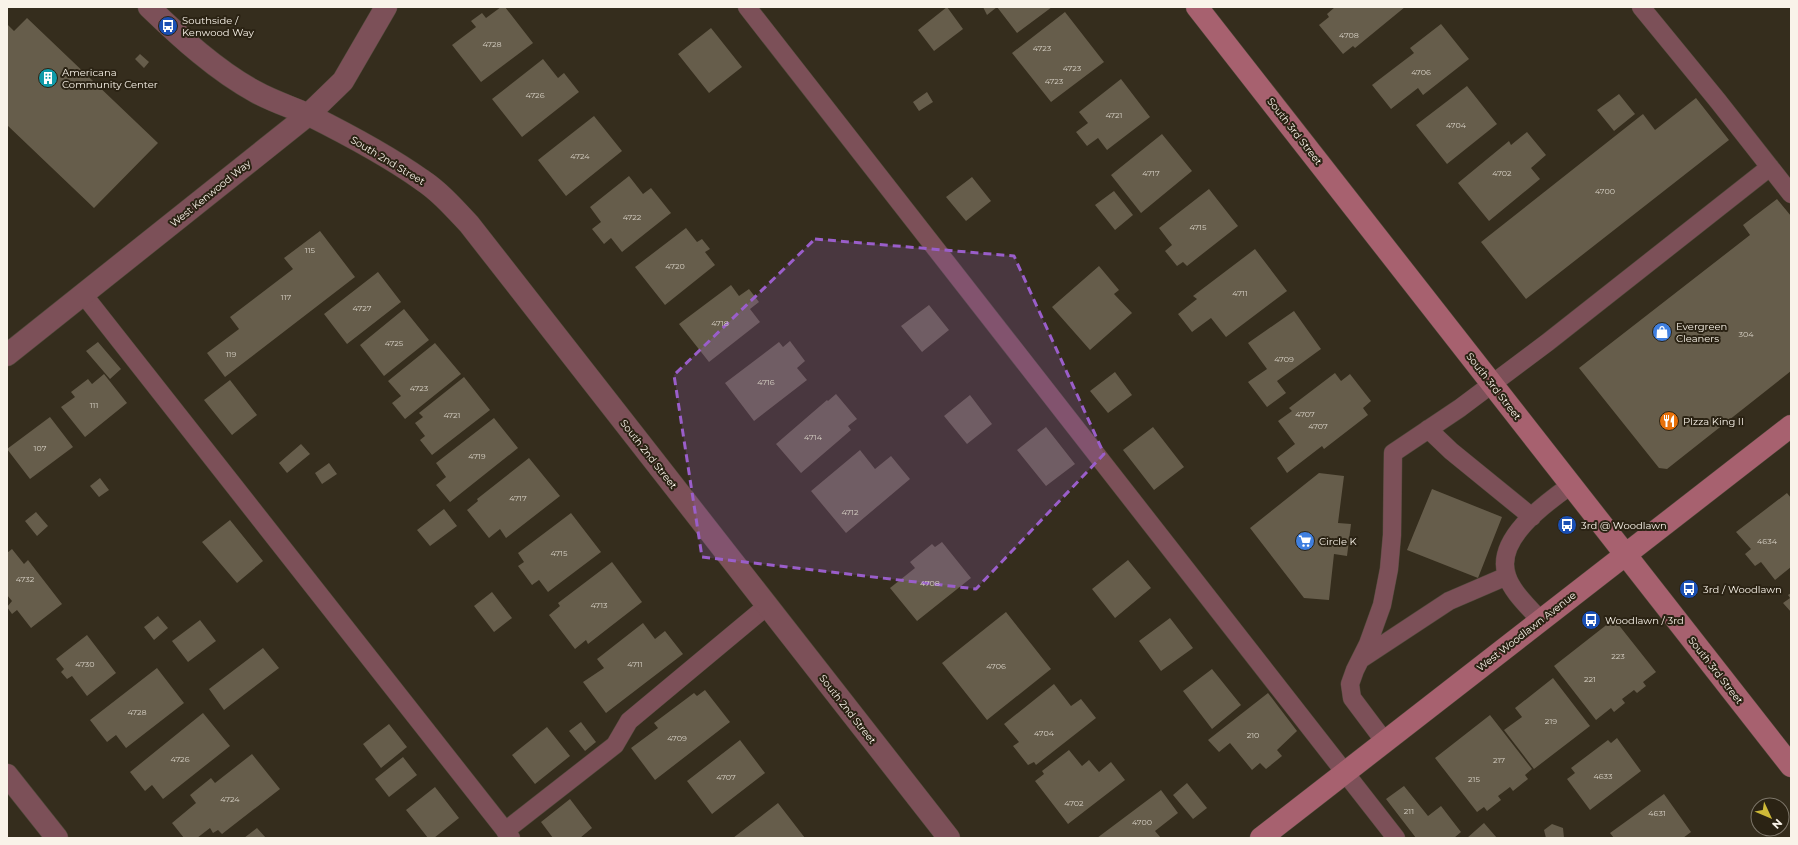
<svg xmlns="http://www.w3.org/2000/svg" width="1798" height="845" font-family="Montserrat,sans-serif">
  <rect width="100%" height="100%" fill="#352d1d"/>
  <path fill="#665d4b" d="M501,7h4l28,36 -52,39 -29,-37 24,-18 -5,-6 11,-8 4,5z
    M947,7l16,22 -29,22 -16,-21z
    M983,7h69l-35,26 -20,-26 -10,8z
    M1335,7h70l-50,41 -2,-2 -10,8 -24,-29 10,-8 -2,-3z
    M1065,12l39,50 -53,40 -39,-49z
    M27,18l131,125 -64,65 -87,-83v-101l7,7z
    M1441,24l28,35 -46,36 -5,-7 -27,21 -19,-24 42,-32 -4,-5z
    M711,28l31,39 -33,26 -31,-39z
    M140,54l9,8 -5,6 -9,-9z
    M543,59l15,19 6,-5 15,19 -57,45 -30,-38z
    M1121,79l29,38 -43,33 -9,-12 -11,8 -11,-14 12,-9 -9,-11z
    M1467,86l30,38 -50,40 -31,-39z
    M927,92l6,10 -14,9 -6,-9z
    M1619,94l16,20 -21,17 -17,-21z
    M1696,98l33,42 -203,159 -45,-57 162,-128 12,16z
    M594,116l28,35 -56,45 -28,-36z
    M1527,132l19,23 -15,13 9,11 -51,42 -31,-38 51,-42 2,4z
    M1162,134l30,37 -51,42 -30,-38z
    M629,176l14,18 8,-6 20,25 -49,39 -11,-14 -7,6 -12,-15 9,-7 -11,-15z
    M972,177l19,24 -25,20 -20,-24z
    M1209,189l29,37 -51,40 -4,-4 -6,4 -12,-15 7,-6 -13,-17z
    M1114,191l19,24 -18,15 -20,-25z
    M1777,199l14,17v155l-124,98 -8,-1 -80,-100 171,-133 -7,-10z
    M686,228l11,14 5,-3 8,10 -5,3 10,13 -50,40 -30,-38z
    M320,231l35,46 -130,100 -18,-24 32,-24 -9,-12 63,-48 -9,-11z
    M1255,249l32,42 -61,46 -15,-19 -19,14 -14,-18 19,-15 -4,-3z
    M1099,266l20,24 -5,4 18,19 -42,37 -38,-43z
    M378,272l23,30 -54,42 -23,-30z
    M731,285l8,11 10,-7 10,13 -9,7 10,13 -51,40 -30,-38z
    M929,305l20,25 -27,22 -21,-26z
    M404,309l25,31 -45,36 -24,-31z
    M1294,311l27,38 -44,32 9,12 -19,14 -19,-25 19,-13 -19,-26z
    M790,341l15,20 -8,7 10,12 -53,41 -29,-38 54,-41 4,5z
    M98,342l23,27 -11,10 -24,-28z
    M435,343l26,31 -56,45 -13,-16 9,-7 -13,-15z
    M1115,372l17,23 -24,18 -18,-22z
    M1335,373l6,8 9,-7 21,27 -8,7 5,7 -44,34 -2,-3 -35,27 -10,-15 18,-14 -17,-23 14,-10 -3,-3z
    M104,374l23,29 -42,34 -24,-30 14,-10 -4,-5 17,-13 4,5z
    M464,377l26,33 -58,45 -12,-15 5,-4 -10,-13 8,-6 -4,-4z
    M230,380l27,35 -25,20 -28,-35z
    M836,394l21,25 -9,7 3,4 -50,43 -25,-29 51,-44 1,1z
    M970,395l22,29 -25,20 -23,-28z
    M50,417l23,30 -43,32 -23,-30z
    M494,418l24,30 -68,54 -14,-17 10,-8 -10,-14z
    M1046,427l29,37 -29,22 -29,-36z
    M1153,427l31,40 -30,23 -31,-40z
    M301,444l9,10 -23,19 -8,-10z
    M860,450l15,19 16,-13 19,23 -64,54 -35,-42z
    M529,458l31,38 -54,42 -6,-9 -11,9 -22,-28 11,-9 -1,-2z
    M329,463l8,11 -15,10 -7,-11z
    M1319,473l25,3 -6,47 13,1 -4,32 -13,-2 -5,46 -25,-2 -54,-70z
    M100,478l9,12 -10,7 -9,-11z
    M1432,489l70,28 -24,61 -71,-28z
    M1787,493l4,5v69l-16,13 -14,-18 -6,4 -10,-12 6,-5 -15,-17z
    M444,509l13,17 -27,20 -13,-16z
    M36,512l12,14 -11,10 -12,-15z
    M571,513l30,39 -53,40 -9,-12 -7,5 -14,-19 6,-4 -6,-9z
    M230,520l33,41 -26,22 -35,-41z
    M942,542l29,36 -54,43 -27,-33 25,-20 -5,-6 22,-18 3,3z
    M12,549l12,15 4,-4 34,44 -31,24 -14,-18 -5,4 -5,-7 5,-6 -5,-6v-42z
    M1128,560l23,28 -36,30 -23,-29z
    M612,562l30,40 -54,42 -2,-4 -11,9 -26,-34 11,-9 -2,-3z
    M492,592l20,26 -18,14 -20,-26z
    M1791,593v19l-8,-9 7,-5 -2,-3z
    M1006,612l45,57 -64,51 -45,-57z
    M158,616l10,12 -14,12 -10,-13z
    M1170,618l23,30 -32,23 -22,-30z
    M1614,619l42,53 -13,10 3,4 -9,7 -3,-3 -12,9 3,4 -11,9 -3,-4 -15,12 -42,-54z
    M200,620l16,21 -28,21 -16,-21z
    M643,623l12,16 10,-8 18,23 -77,59 -23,-31 21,-14 -7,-9z
    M87,635l29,38 -29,23 -15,-20 -5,3 -6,-7 3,-3 -8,-10z
    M263,648l16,20 -55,42 -15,-21z
    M157,668l27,35 -58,45 -10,-13 -9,7 -17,-22z
    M1212,669l29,36 -29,24 -29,-38z
    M1553,678l37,48 -56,43 -30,-39 18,-13 -7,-9z
    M1054,684l17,22 10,-7 15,19 -60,47 -2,-3 -6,3 -15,-19 6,-4 -15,-18z
    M705,690l25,32 -75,58 -24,-32 27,-20 -4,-5 40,-30 3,3z
    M1268,693l29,38 -20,19 5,6 -16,13 -6,-6 -8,7 -22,-27 -11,9 -11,-12z
    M203,713l27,33 -67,53 -11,-14 -7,6 -15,-19z
    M1490,715l42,54 -7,6 3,4 -15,12 -3,-4 -12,9 3,4 -14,11 -3,-4 -7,5 -42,-54z
    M581,722l15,20 -11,9 -16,-20z
    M389,724l18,23 -26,21 -18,-24z
    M547,727l23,29 -35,28 -23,-29z
    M1617,738l24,33 -51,39 -23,-31 8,-6 -4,-5 37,-28 3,3z
    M740,740l25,33 -53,41 -25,-33z
    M1069,750l13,16 7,-6 10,12 12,-10 14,18 -57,44 -33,-43 9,-7 -2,-3z
    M252,754l28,35 -58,45 -4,-4 -5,3 -3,-5 -13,10h-13l-12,-15 24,-20 -6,-8 21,-17 4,5z
    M403,757l14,18 -28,22 -14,-18z
    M1187,783l20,25 -14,11 -20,-24z
    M1404,786l24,30 13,-10 20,26 -7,6h-38l-30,-39z
    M435,787l24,31 -25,20h-6l-22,-28z
    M1161,790l17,23 -23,18 6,7h-64z
    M1664,794l27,38 -8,6h-69l-4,-5z
    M570,799l22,29 -12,10h-27l-12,-16z
    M778,803l27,35h-72z
    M1484,823l13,15h-30z
    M1552,824l11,4 1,10h-18l-2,-8z
    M257,828l9,10h-22z"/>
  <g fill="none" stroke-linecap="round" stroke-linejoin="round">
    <g stroke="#50493a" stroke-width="19">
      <path id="service" d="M747,7l649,831
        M1641,7l77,94 73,93
        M83,294l428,544
        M1428,429l23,22 81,66
        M1540,620c-11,-13 -28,-28 -33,-44 -13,-37 39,-73 64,-91
        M1361,659l88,-58 58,-25
        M1385,742l-33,-44 -2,-14 5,-14 13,-26 14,-39 7,-36 3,-34 1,-82 67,-45 88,-66 222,-175
        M505,831l110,-86 14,-24 138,-115"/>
    </g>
    <g stroke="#50493a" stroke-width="23">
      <path id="minor" d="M149,7c31,30 68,64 107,85 16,9 35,15 53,23 38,19 78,40 113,65 18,12 32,28 47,44l480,614
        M7,355l301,-240 35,-34 43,-74
        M7,775l50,63"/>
    </g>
    <g stroke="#50493a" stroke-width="23">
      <path id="secondary" d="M1197,7l594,759
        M1261,838l530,-412"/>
    </g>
    <use href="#service" stroke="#7c5058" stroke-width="18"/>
    <use href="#minor" stroke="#7c5058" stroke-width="22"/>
    <use href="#secondary" stroke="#a7616f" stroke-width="22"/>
  </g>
  <path fill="#9a5eca" fill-opacity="0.2" stroke="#9a5eca" stroke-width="3" stroke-dasharray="8 5" stroke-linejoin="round" d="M815,239l199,17 90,198 -128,135 -274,-32 -28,-182z"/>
  <defs>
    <g id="bus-disc" transform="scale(1)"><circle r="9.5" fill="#1a4fb4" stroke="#2b2314"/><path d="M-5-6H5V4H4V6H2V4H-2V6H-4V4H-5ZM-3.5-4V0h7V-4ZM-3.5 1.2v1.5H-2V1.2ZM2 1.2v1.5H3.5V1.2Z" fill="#fff"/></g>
    <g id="building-disc" transform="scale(1)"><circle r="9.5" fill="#0f9aa8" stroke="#2b2314"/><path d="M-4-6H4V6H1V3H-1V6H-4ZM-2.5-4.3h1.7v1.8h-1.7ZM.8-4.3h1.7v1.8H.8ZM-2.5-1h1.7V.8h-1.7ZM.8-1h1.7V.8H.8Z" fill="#fff"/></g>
    <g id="shop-disc" transform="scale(1)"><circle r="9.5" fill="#3f7fe0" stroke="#2b2314"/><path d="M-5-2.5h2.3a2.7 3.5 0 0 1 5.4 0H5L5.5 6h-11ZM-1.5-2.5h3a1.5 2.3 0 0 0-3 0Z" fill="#fff"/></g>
    <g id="restaurant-disc" transform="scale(1)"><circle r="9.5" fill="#e8710a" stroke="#2b2314"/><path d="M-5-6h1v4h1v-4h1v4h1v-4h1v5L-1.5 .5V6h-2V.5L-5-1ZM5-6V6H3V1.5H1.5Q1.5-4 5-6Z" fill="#fff"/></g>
    <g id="supermarket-disc" transform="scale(1)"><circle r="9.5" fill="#3f7fe0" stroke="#2b2314"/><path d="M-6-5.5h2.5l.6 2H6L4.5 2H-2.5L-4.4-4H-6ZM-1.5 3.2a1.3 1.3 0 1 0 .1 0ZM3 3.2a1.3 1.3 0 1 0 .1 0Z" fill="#fff"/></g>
  </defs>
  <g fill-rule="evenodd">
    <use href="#bus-disc" x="168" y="26"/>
    <use href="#building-disc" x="48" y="78"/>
    <use href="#shop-disc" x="1662" y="332"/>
    <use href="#restaurant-disc" x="1669" y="421"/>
    <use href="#bus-disc" x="1567" y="525"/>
    <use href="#supermarket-disc" x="1305" y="541"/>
    <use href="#bus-disc" x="1689" y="589"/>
    <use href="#bus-disc" x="1591" y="620"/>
  </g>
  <g text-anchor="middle" stroke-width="4" stroke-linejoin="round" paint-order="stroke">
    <g font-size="8" fill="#d4cec2">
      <text x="1349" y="38">4708</text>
      <text x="492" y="47">4728</text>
      <text x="1042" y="51">4723</text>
      <text x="1072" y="71">4723</text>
      <text x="1421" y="75">4706</text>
      <text x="1054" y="84">4723</text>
      <text x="535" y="98">4726</text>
      <text x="1114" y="118">4721</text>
      <text x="1456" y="128">4704</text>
      <text x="580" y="159">4724</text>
      <text x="1151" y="176">4717</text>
      <text x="1502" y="176">4702</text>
      <text x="1605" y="194">4700</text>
      <text x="632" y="220">4722</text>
      <text x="1198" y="230">4715</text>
      <text x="310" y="253">115</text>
      <text x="675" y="269">4720</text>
      <text x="1240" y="296">4711</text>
      <text x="286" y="300">117</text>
      <text x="362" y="311">4727</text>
      <text x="720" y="326">4718</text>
      <text x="1746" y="337">304</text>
      <text x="394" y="346">4725</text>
      <text x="231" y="357">119</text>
      <text x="1284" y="362">4709</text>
      <text x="766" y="385">4716</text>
      <text x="419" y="391">4723</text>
      <text x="94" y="408">111</text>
      <text x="1305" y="417">4707</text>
      <text x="452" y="418">4721</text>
      <text x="1318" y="429">4707</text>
      <text x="813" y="440">4714</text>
      <text x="40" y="451">107</text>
      <text x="477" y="459">4719</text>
      <text x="518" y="501">4717</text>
      <text x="850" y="515">4712</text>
      <text x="1767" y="544">4634</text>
      <text x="559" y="556">4715</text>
      <text x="25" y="582">4732</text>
      <text x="930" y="586">4708</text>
      <text x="599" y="608">4713</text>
      <text x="1618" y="659">223</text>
      <text x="85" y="667">4730</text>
      <text x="635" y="667">4711</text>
      <text x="996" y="669">4706</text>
      <text x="1590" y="682">221</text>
      <text x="137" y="715">4728</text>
      <text x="1551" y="724">219</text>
      <text x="1044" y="736">4704</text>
      <text x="1253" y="738">210</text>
      <text x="677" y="741">4709</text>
      <text x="180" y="762">4726</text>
      <text x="1499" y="763">217</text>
      <text x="1603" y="779">4633</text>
      <text x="726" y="780">4707</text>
      <text x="1474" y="782">215</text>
      <text x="230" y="802">4724</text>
      <text x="1074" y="806">4702</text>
      <text x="1409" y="814">211</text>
      <text x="1657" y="816">4631</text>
      <text x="1142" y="825">4700</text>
    </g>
    <g font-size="10" fill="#f9f3e9" stroke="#2b2314" text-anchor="start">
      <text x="182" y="24">Southside /<tspan x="182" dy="12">Kenwood Way</tspan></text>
      <text x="62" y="76">Americana<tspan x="62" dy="12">Community Center</tspan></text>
      <text x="1676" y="330">Evergreen<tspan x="1676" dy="12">Cleaners</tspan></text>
      <text x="1683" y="425">PIzza King II</text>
      <text x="1581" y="529">3rd @ Woodlawn</text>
      <text x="1319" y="545">Circle K</text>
      <text x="1703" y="593">3rd / Woodlawn</text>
      <text x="1605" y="624">Woodlawn / 3rd</text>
    </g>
    <g font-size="10" fill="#f9f3e9" stroke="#2b2314">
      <text transform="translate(1295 131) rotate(52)" y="4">South 3rd Street</text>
      <text transform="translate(388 160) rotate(31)" y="4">South 2nd Street</text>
      <text transform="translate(210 193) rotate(-39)" y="4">West Kenwood Way</text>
      <text transform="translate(1494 386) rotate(52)" y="4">South 3rd Street</text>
      <text transform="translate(649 454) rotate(52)" y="4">South 2nd Street</text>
      <text transform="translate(1526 631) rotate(-38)" y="4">West Woodlawn Avenue</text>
      <text transform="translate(1716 670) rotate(52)" y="4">South 3rd Street</text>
      <text transform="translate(848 709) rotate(52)" y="4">South 2nd Street</text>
    </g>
  </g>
  <rect width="1798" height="845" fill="none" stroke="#f9f3e9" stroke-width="16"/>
  <g transform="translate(1770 817) rotate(134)"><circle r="19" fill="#2b2314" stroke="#7d7669"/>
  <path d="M0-3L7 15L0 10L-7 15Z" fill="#ceb938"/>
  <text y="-6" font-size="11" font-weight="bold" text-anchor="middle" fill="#f9f3e9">N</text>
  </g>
</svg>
